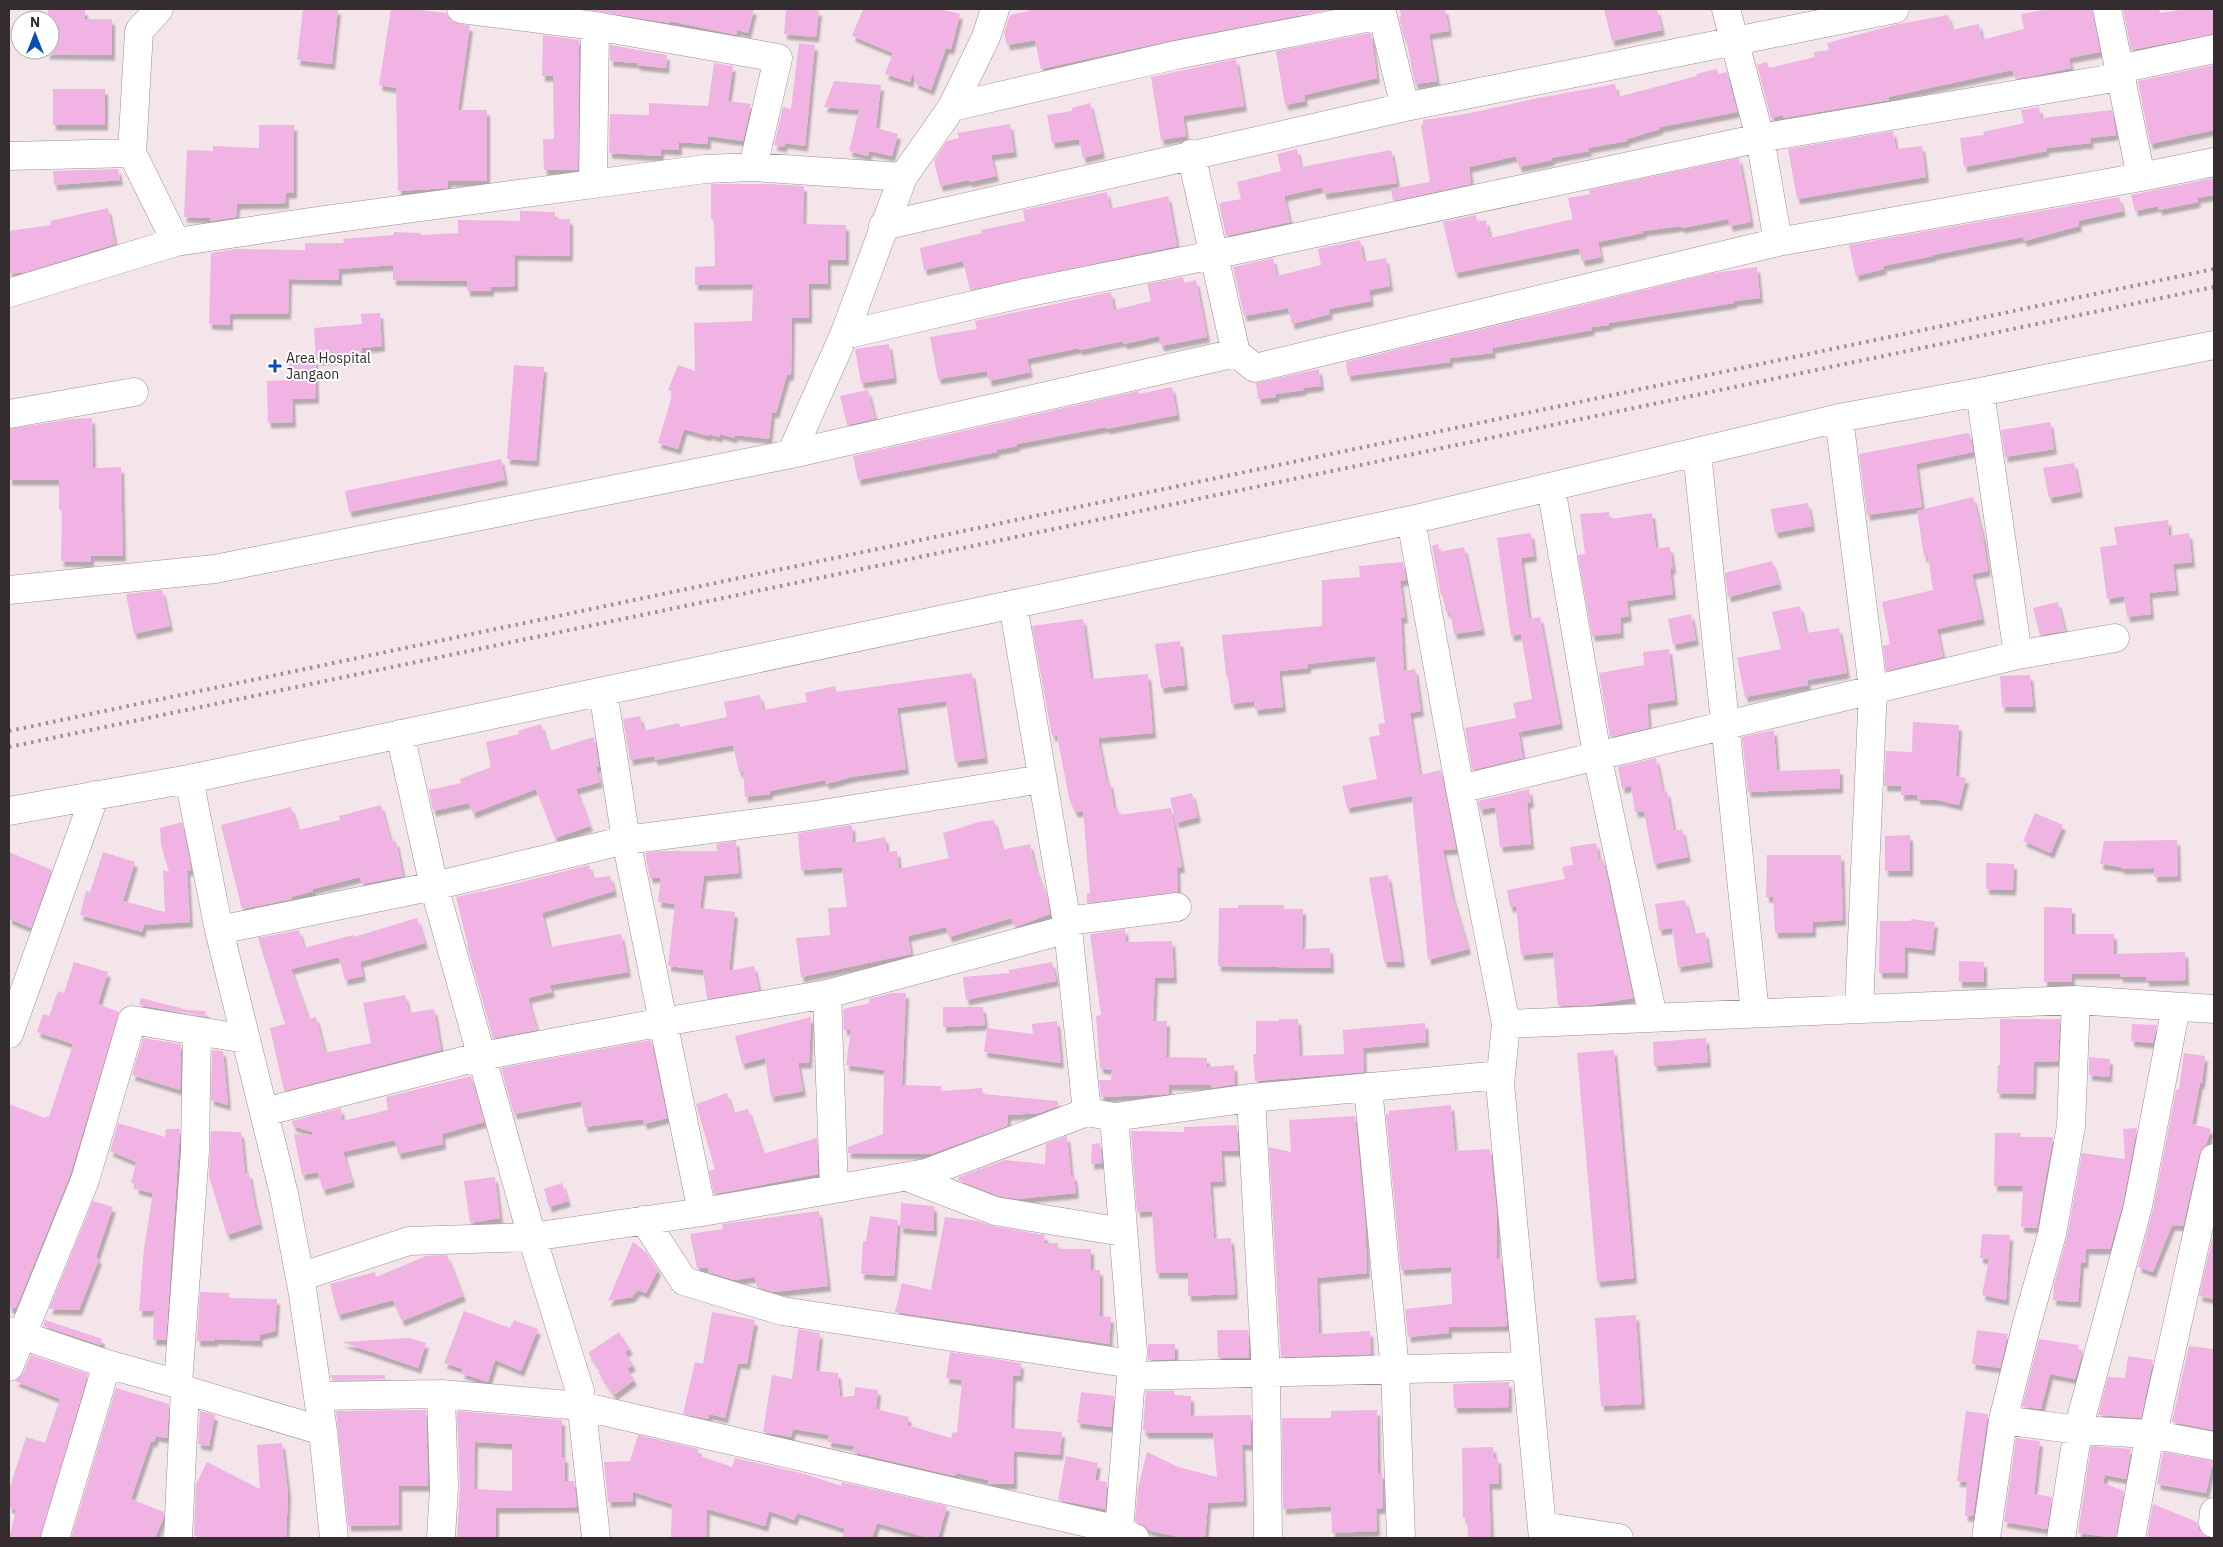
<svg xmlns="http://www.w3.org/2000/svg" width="2223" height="1547" font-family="'IBM Plex Sans',sans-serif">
  <defs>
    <filter id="shadow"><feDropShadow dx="3" dy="5.5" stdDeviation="1" flood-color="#0004"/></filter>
  </defs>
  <rect width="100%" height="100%" fill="#f4e5eb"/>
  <path fill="#f0b3e3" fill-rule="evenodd" filter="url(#shadow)" d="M48,9l37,1v9h27v36l-65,-1v-4h3z
    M303,9h35l-6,55 -35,-4z
    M391,9h22l33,4 6,9 18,4 -12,84h29v71h-39v7l-50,3 -2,-103 -17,-3z
    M583,9h171l-6,24 -11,-3v5l-67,-14v2z
    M786,9l33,1 -3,27 -32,-3z
    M863,9h77l20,5 -9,35 -5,-1 -15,42 -15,-6 -3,-12 -3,10 -25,-8 8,-21 -41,-17z
    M1028,9h304l-159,31 -132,29 -6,-29 -28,5 -3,-13 6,-17 19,-4z
    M1400,9h45l4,22 -20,3 8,47 -22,3 -9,-46h-2l-5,-21 2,-1z
    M1604,9h53l5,21 -50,11z
    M2049,9h43l8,43 -31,6 2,10 -37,8 -18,3 -4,-9 -124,27 1,3 -106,18v-3l-12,3 -14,-53 10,-3 2,6 46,-11 -1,-5 15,-2 -2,-7 67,-18 54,-10 4,15 27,-6 3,16 42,-11 -3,-15z
    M2123,9h36l1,4 27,-4h27v25l-83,16z
    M1371,33l6,45 -73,17 1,6 -20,4 -9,-54z
    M543,35l36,5 -1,130h-34l-1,-31h11l-1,-63h-11z
    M799,43l16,2 -10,101 -20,-3 -1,4 -10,-2 9,-38 8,2z
    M610,45l57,10 -1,13 -29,-3v-2l-27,-2z
    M1236,59l8,47 -61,10 3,20 -25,4 -10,-63z
    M714,63l19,3 -5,35 23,3 -8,37 -35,-5v8l-29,-2v8l-18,-1v7l-52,-3 1,-39 39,1v-12l59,3z
    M2214,65v65l-64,14 -12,-63z
    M1717,69l1,5 9,-2 10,40 -77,15v2l-33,10v2l-39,7 1,3 -38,7 1,2 -33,7 -3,-11 -47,11 2,17 -78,17 -2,-12 39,-7 -9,-57h2v-5l43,-6 72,-16 77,-14 3,13 79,-21 -1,-2z
    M834,81l47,4 -5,43 22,6 -6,22 -23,-5 -1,5 -19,-5 10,-41 -35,-3z
    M53,89h52v36h-52z
    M1090,103l12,50 -19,5 -4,-19 -27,4 -5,-28 25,-4v-3z
    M2039,107l2,11 71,-8 4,25 -26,3 1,5 -45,5 1,3 -83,16 -4,-29 24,-3 -1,-3 41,-9 -3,-13z
    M1010,124l4,28 -23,3 5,21 -27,6v-2l-29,6 -6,-26 13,-19 12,-3 -2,-5z
    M259,125h35v68h-8v10l-49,1 -1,13 -26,4 1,-3 -27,-1 3,-67 26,1v-5l46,2z
    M1893,131l3,18 26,-3 4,31 -129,22 -9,-50z
    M1297,149l4,18 90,-17 6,33 -73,11 -2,-7 -38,9 6,26 -64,14 -7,-33 22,-4 -4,-17 44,-11 -4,-17z
    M1739,158l12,64 -21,4 -2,-7 -46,9 -1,-2 -38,5v2l-45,9 3,15 -19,4 -3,-13 -124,25 -12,-51 33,-7 1,7 9,-2 4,18 83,-19 -5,-21 22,-4 -1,-4z
    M118,169l2,11 -66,5 -1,-14z
    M2214,178v17l-17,3 1,4 -39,8 -1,-4 -23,5 -4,-16z
    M711,184h58l35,2 -1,38 43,1v35h-18v24h-19v34h-17l-1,57h-4l-11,38 -4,-1 -3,27 -34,-4 -1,3 -14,-4 -1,3 -10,-3 -1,2 -24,-7 -6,20 -20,-6 15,-51 -5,-2 10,-25 17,6 -1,-48 58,-2 1,-37 -58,1v-18l20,-1 -1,-47h-3z
    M1107,192l3,17 58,-13 9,50 -207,44 -7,-29 -39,9 -4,-22 62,-15 -1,-3 44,-9 -2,-11z
    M2119,197l4,14 -45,10 1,5 -55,15 -1,-4 -90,18v1l-50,10 1,3 -28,7 -7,-31z
    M108,208l7,36 -89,28 -17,2v-43l42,-6 -1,-4z
    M520,211l35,1v7h15v37l-55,-1v31l-24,1v4h-24v-10l-74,-1v-15l-54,4v11l-50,-1 -1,35h-58v11l-21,-1 2,-71 25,-4 69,1v-7h39l-1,-4 51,-4v-3l27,1v2l37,-2v-13l62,1z
    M1360,240l4,22 22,-4 4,28 -21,4 2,11 -42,8 1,5 -38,10 -4,-16 -44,8 -11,-49 40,-9 4,18 44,-11 -3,-16z
    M1757,267l3,31 -26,3v2l-125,20v2l-18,2 1,3 -100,18 1,5 -43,5v4l-102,14 -2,-14 368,-89z
    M1183,277l1,6 12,-3 11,57 -46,9 -2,-10 -35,8 -1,-3 -43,9 -1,-2 -52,11 3,13 -41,9 -2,-10 -49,8 -8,-42 47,-8 -2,-8 136,-29 3,18 37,-9 -4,-17z
    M380,313l2,33 -20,2v10l-46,2 -2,-32 48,-4 -1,-10z
    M889,344l5,34 -33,5 -6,-34z
    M315,359l1,39 -24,1 1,23 -25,1 -1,-42 23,-1 -1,-20z
    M514,365l30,2 -8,94 -29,-2z
    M1319,369l2,17 -18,2 1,2 -28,4v3l-18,2 -2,-16z
    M1172,387l5,28 -71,14v-2l-89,17v2l-21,4 1,2 -139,28 -5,-24 285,-65 1,3z
    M868,390l7,29 -28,6 -7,-29z
    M92,418l1,50 28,-1 2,89h-32v6l-30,-1 1,-51h-3v-30h-50v-51l63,-10z
    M2050,422l4,27 -49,8 -4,-27z
    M1968,433l2,2 3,17 -57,12 6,43 -55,8 -8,-61z
    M501,459l4,21 -156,32 -4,-21z
    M2074,463l6,29 -31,6 -6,-30z
    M1973,497l10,40 5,34 -16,3 10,45 -45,10 6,28 -57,14 -3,-25 7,-2 -8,-42 51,-12 -5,-34 -4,1 -7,-46z
    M1808,503l4,23 -37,7 -4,-24z
    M1609,512l1,7 42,-6 4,35 14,-1 3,22h-3l3,25 -46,7 2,15 -9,2 1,15 -29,3 -14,-81 7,-1 -5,-40z
    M2168,520l1,16 20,-3 3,29 -19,2 3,26 -27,3 2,21 -24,3 -3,-21 -17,3 -7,-52 17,-2 -3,-18z
    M1531,533l3,23 -13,2 8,61 11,-2 20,107 -41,8 -6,-29 19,-4 -11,-65 -10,2 -14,-98z
    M1438,544l1,8 25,-5 18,83 -28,4 -4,-23 -4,1 -3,-17h-2l-9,-49z
    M1772,561l7,23 -51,13 -3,-24z
    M1403,562l3,18 -6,1 5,37h-4l3,53 11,-2 6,42 -11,2 10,62 21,-5 15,79 -13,1 9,45 16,54 -40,11 -16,-164 -65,12 -5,-22 35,-7 -8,-42 11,-2 -2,-11 7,-1 -10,-67 -67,8v4l-29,3 4,36 -28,3 -1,-9 -23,3 -3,-28h-2l-4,-41 100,-9v-46l38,-3 -1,-11z
    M162,590l8,36 -36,8 -8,-40z
    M2058,602l7,29 -25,4 -7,-27z
    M1800,606l6,27 33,-5 8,45 -40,7 1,5 -63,12 -8,-39 44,-9 -9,-37z
    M1691,614l5,26 -23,5 -5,-26z
    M1083,619l8,60 57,-5 5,59 -55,5 9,45 3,-1 4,27 4,-1 1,7 52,-7 11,59 -5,1 1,24 -91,11v-10h3l-7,-82 -8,1 -6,-14 -12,-63 -5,1 -20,-110z
    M1180,641l5,44 -24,3 -6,-44z
    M1669,649l6,51 -28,4 2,24 -39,9 -11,-64 45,-8 -1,-13z
    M972,673l13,85 -30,4 -9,-61 -49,7 9,61 -55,8 -25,7 -1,-4 -55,11v3l-25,3 -2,-26 -4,1 -6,-27 -78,15 -1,-4 -24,4 -7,-41 17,-3 3,15 36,-8 1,4 47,-10 -3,-15 36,-7 3,15 44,-8 -2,-9 30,-7 1,6z
    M2030,675l3,32h-31l-2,-31z
    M1516,718l7,40 -51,12 -7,-42z
    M1913,722l46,3 -3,51 10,2 -7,27 -21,-5 -21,-1v-4h-16v-9h-17l2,-35 26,1z
    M541,724l8,27 45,-14 5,29 -3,1 4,15 -24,7 14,37 -35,12 -19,-49 -63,24 -4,-10 -36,8 -4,-21 32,-7 -1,-4 31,-12 -5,-25 33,-8 -1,-3z
    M1774,730l3,41 63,-2v19l-92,4 -6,-55z
    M1656,758l7,34 4,-1 7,40 8,-2 6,28 -34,7 -10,-53 -9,1 -4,-26 -9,2 -4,-21z
    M1529,789l2,13 -4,1 4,41 -31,3 -5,-40 -15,3 -2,-9z
    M1192,793l6,24 -22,6 -6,-25z
    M381,805l10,37 5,-1 7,35 -41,8 -2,-7 -47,12v2l-22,6 1,2 -50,10 -21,-84 70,-18 7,23 42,-10 -1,-4z
    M2035,813l28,12 -12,28 -28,-12z
    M994,820l8,30 28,-6 5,23 12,31 3,16 -35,13 -4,-9 -62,19 -3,-10 -38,9 3,18 -110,23 -5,-39 34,-3 -2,-27 19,-1 -5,-40 -41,3 -3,-37 54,-8 1,18 32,-6 2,15 10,-1 2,18 50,-11 -6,-25 36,-11z
    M182,822l9,48 -4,1 3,51 -46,3 -2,7 -62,-17 6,-24 4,1 13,-40 32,10 -12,39 42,11 -2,-42 6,2 -8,-27 -1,-17z
    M1910,835v36h-25v-35z
    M2177,840l1,36 -24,1v-9l-32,1 -1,-2 -21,-3 4,-23z
    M736,841l3,32 -35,3 -4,32 35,4 -6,59 25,-5 5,24 -52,9 -4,-29 -35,-4 7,-62 -17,-2 3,-25 -11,1 -5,-25 17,-2h55l-1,-7z
    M1596,843l3,17 4,-1 30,139 -42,7 -33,1 -5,-54 -32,3 -5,-49 -6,1 -3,-17 58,-11 -3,-12 11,-2 -3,-18z
    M9,852l43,18 -21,58 -22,-9z
    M1767,855h74l2,65 -30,2v10l-38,1 -2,-36h-7z
    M1986,863l28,1 -1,26 -27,-1z
    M589,865l4,13 17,-2 4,15 -72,22 8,34 71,-13 7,38 -78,13 2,7 -24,6 9,32 -44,8 -26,-93h1l-12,-48 26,-6v1z
    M1388,875l14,87h-18l-15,-84z
    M1685,900l9,34 11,-2 5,30 -32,5 -6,-39 -13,2 -4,-26z
    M1238,905h46v4h19l-1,40 28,-1 1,20 -113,-2 1,-58h19z
    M2044,907l28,1v26h42v20l71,-2 1,28 -40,1v-4h-26v-3h-48v8h-28z
    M417,918l8,25 -65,19 3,14 -18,4 -6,-23 -48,12 18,50 7,-2 9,36 46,-10 -8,-40 42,-8 4,18 25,-4 7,41 -157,41 -14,-63 15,-4 -27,-86 41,-8 5,18 49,-13 1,2z
    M1911,919l24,3 -3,28 -27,-3v26h-26l1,-52h31z
    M1125,929l1,13 46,-1 2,37h-19l-2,43h14l-1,36 41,1v9l27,-2 1,19 -24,4v-3h-42v9l-68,3 -2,-17h12l1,-10 -12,-2 -4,-52 5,-1 -11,-81z
    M1959,961l25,1v20h-25z
    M74,962l34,10 -10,32 21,8 -49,163 -54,133h-7v-204l36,14 1,-2 3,1 24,-73 -36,-12 6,-18 6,2 9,-25 6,2z
    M1052,962l4,19 -90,19 -3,-23 46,-4v-3z
    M892,993h14l-4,92 39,1v5l41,-3 1,6 75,7v5l-19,7 -31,2 -1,11 -76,28 -83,-1v-6l35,-13 1,-64 -38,-5 5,-35h-7l-1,-21 27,-6 -1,-4z
    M141,998l47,12 18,1 -1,5 -66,-11z
    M943,1007h40l2,18 -42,2z
    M811,1017l-2,46h-11l5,28 -32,6 -6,-39 -23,6 -7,-28z
    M1279,1019h19l2,37 44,-2 -1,-24 82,-7 1,19 -63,6 1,24 -109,9 -2,-27h3v-33h23z
    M2000,1019h60l-2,42 -24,1 -1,32 -36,-1 1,-28h2z
    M1057,1021l4,42 -77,-11 3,-24 46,6 -1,-10z
    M2132,1024l25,1 -4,18 -22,-2z
    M143,1038l38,6 -1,46 -48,-15z
    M1706,1038l2,24 -54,4 -1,-24z
    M651,1040l16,78 -23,6 -1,-5 -58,8 -4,-26 -67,13 -13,-46z
    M212,1050l11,1 5,54 -17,-5z
    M1614,1050l20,228 -37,4 -20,-229z
    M2184,1053l21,3 -3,27h-2l-8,41 19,5 -5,16 -7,10 -16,71 -11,-1 -19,47 -15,-5 15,-58 23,-119h3z
    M2089,1057l21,2 -1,18 -20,-2z
    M471,1076l13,46 -42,12 1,10 -45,10 -3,-14 -52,12 9,30 -29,8 -5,-18 -16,3 -8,-41 18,1v-3l-19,-6 -1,-5 49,-13 1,13 46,-11 -2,-13z
    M727,1093l6,20 15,-4 15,45 54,-16 1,36 -104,20 -5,-23 6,-2 -19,-65z
    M1451,1105l4,46 35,-2 7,67v43h4l6,67 -58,1v6l-41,4 -3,-28 47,-5 -1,-37 -50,3 -15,-156h3v-3z
    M1355,1116l10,103 2,54 -50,5 2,56 51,-3 1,23 -90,3 -12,-210 22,5 -2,-32z
    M118,1123l47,14 1,-8h14l-14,211h-13l1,-29h-15l5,-63 9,-55 -17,-4v-5l-5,-1 5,-21 -26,-11z
    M1237,1125l1,26h-17l2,30 -13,1 4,57 17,-1 4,56 -47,2v-23h-32l-4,-62 -15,1 -6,-81 53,1v-5z
    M2137,1128l-14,75 -13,46h-24l-1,14 -4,-1 -3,40 -25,-2 1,-15 13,-48 15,-84 43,6 -2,-30z
    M211,1131l30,1 4,41h4l6,33 5,18 -33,11 -18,-59z
    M1995,1133h26l-1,4h33l-16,91 -16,-1 2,-41h-29z
    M1067,1136l4,39h3l2,18 -59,6 -18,-3 -41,-16 1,-3 46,-17 40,4 1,-20z
    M1100,1143l2,20 -11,1 1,-20z
    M495,1177l5,41 -30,5 -6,-42z
    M562,1183l6,18 -19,6 -5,-18z
    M93,1201l20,6 -17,50 3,2 -20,51 -30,-1z
    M901,1203l33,3v25l-34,-3z
    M819,1211l9,75 -55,6 -16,-5 -2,-10 -21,3 -25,-8 -1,-4h-11l-7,-34 33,-5 -1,-5z
    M870,1216l28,4 -4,56 -33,-2 2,-33h3z
    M945,1217l32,4 15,5 53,9 -1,8h14v6h33v21h9v46l11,1 -2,27 -214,-32 7,-29 29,7z
    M1982,1234l28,1 -4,65 -24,-5 7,-36 -9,-1z
    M2212,1239h2v60l-15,-3z
    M633,1242l13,10 12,18 -12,23 -8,-3 -6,7 -24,4z
    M447,1255l16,41 -61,25 -9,-21 -55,15 -8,-31 45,-12 1,5 50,-21z
    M200,1292l29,1v5l48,1 -2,32 -16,4 1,6 -45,-2v2h-18z
    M464,1311l46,17 4,-8 24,9 -17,42 -26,-11 -7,22 -27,-9 2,-4 -19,-6z
    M712,1312l43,8 -8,44 -9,-1 -13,55 -16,-4 -1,5 -25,-5 12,-52 8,2z
    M1636,1315l6,89 -41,2 -6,-88z
    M45,1320l57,19 -2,6 -57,-19z
    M798,1329l22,4 -4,38 22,2 2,24 14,-1 1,-9 23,3 -2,19 33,8 -2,8 44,13 2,-6 4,1 5,-53 -16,-2 4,-26 71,11 -1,13h-7l-2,52 51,4 -2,23 -46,-4v33h-26v-4l-32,-7 -1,3 -103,-24 2,-6 -26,-4 1,-7 -36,-6 -2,8 -28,-5 9,-57 20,4z
    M1217,1330h31l1,27 -31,1z
    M1977,1330l31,4 -8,34 -28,-4z
    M619,1332l11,17 -5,3 8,13 -6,4 7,11 -20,15 -16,-23 3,-1 -13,-18z
    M409,1338l17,5 -8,25 -76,-26z
    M2039,1339l40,6 -1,5 5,1 -8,28 -25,-5 -9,35 -19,-2z
    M1148,1344h27v15l-27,1z
    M2189,1346l25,3v81l-42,-8z
    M31,1355l57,19 -48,164h-31l7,-28 -7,-3v-17l17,-53 19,6 15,-44 -45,-18 8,-8z
    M2128,1356l25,4 -12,58 -43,-3 10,-38 17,1z
    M331,1375h54v4l-53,1z
    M1509,1382v25l-55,1 -1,-24z
    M116,1388l53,16 -2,34 -11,-2 -2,6 -3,-1 -20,58 33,13 -1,7 -8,19h-84z
    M1146,1391h28v4l17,1v20l60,-1v30h-9l2,56 -36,2 -3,35h-21l-33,-7 -16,-10 3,-33 9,-36 31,15 39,10 -4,-44h-68v-3h-2z
    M1081,1392l33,4 -3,31 -34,-4z
    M426,1410l2,76h-29v39l-51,1 -12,-115z
    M1377,1410l1,63h4l1,35 -7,1 1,22 -45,2 -1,-27 -48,3 -1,-91h49v-7z
    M200,1411l15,4 -6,31 -11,-2z
    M457,1411l105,9v37h3v24h9l3,26 -81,1v30h-39l3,-50zM475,1442l37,2v47l-38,-2z
    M1966,1411l22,3 -15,102h-8l2,-34 -10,-1z
    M638,1435l61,14 -2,6 35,12 3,-9 70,16 36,12 1,-4 105,24 -9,32h-10l-51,-15 -5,15h-30l3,-9 -48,-16 -3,7 -25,-9 -4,15 -58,-17 -1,29h-35l1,-34 -39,-12v9l-25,1 -4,-40 26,-1z
    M2016,1438l24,3 -6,53 18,3 -5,32 -43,-7z
    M282,1443l6,50 -2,45h-86l-6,-3 2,-51 11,-22 53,27 -3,-44z
    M2091,1446l40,3 -5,30 -21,-4 -2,8 21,8 -8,47 -38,-5z
    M1493,1447l1,11h4l1,26h-10l2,54h-23l-1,-20h-4l-1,-70z
    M2163,1452l50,9 -7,32 -49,-9z
    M1066,1456l32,7 -3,17 12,2 -2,27 -47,-9z
    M2153,1504l44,18 2,8 5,5 7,3h-64z"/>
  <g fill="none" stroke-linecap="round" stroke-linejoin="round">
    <g stroke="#9c8e93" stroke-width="29">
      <path id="minor" d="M159,9l-20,22 -7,122 44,89 148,-22 381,-51 48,-2 150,10
        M461,9l134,17 183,32 -25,109
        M1381,9l24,98
        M1726,9l34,129 18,104
        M2107,9l34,168
        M952,107l224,-52 206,-40
        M1191,154l45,199
        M9,156l123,-3
        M593,184l2,-158
        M883,226l522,-119 490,-98
        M9,293l167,-51
        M844,335l181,-42 188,-38 547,-117 360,-61 -1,-8 95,-20
        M1980,392l38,263
        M9,414l125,-22
        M1839,418l34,271 -14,319
        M1697,452l58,561
        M791,454l53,-119 59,-158 49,-70 34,-70 9,-28
        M1551,487l46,268 56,262
        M1411,520l49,269 46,235 -6,60 43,454
        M9,590l206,-21 576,-115 445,-101 19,15 523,-126 363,-65 73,-15
        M1013,604l55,325 19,183 27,5 19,235 -14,178
        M400,734l34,152 98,351 48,154 16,147
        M189,779l30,151 65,264 18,94 21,143 11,107
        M1460,789l558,-134 97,-17
        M9,811l180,-32 1222,-259 428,-102 141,-26 234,-47
        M1067,921l110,-14
        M219,930l215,-44 192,-46 177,-23 239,-38
        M827,994l7,195
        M1506,1024l570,-24
        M9,1034l86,-239
        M1368,1087l27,283 6,168
        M1251,1098l250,-23
        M264,1112l218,-56 181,-34 164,-28 241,-65
        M1114,1117l137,-19 15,275 2,165
        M907,1177l88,34 128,21
        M702,1212l224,-39 161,-61
        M644,1220l40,61 98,30 350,53
        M300,1277l109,-36 123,-4 170,-25 -76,-372 -23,-149
        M9,1331l98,33 71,20 7,6 138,41
        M9,1367l76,-187 47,-160 114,19
        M1132,1376l395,-10
        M178,1384l17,-233 2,-120
        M318,1396l123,-2 140,12 529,122 25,10
        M2003,1420l23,-93 26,-93 19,-108 5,-126 138,9
        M2213,1523l1,-11
        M1542,1526l77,12
        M55,1538l52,-174
        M178,1538l7,-148
        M441,1538l3,-50 -3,-94
        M1986,1538l17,-118 75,10 72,4 64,12
        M2061,1538l17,-108 60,-224 38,-199
        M2131,1538l19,-104h3l61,-276"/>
    </g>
    <use href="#minor" stroke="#fff" stroke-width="28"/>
    <path stroke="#9c9296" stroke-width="4" stroke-dasharray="2.5 5" stroke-linecap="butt" d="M9,731l2205,-462
      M9,747l2205,-460"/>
  </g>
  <path fill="#074db8" stroke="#fff" stroke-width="2" d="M272.5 358.5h5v5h5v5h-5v5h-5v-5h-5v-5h5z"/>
  <g text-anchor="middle" stroke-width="4" stroke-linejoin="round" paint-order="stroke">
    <g font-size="14" fill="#332d2f" stroke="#fff" text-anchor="start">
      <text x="286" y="363">Area Hospital<tspan x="286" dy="16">Jangaon</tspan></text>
    </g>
  </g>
  <rect width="2223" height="1547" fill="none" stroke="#332d2f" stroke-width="20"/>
  <g transform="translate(35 35)"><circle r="24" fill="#ffffff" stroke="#adabac"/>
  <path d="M0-4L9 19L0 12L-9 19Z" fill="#074db8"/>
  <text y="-8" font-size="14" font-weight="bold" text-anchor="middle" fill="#332d2f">N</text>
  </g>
</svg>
